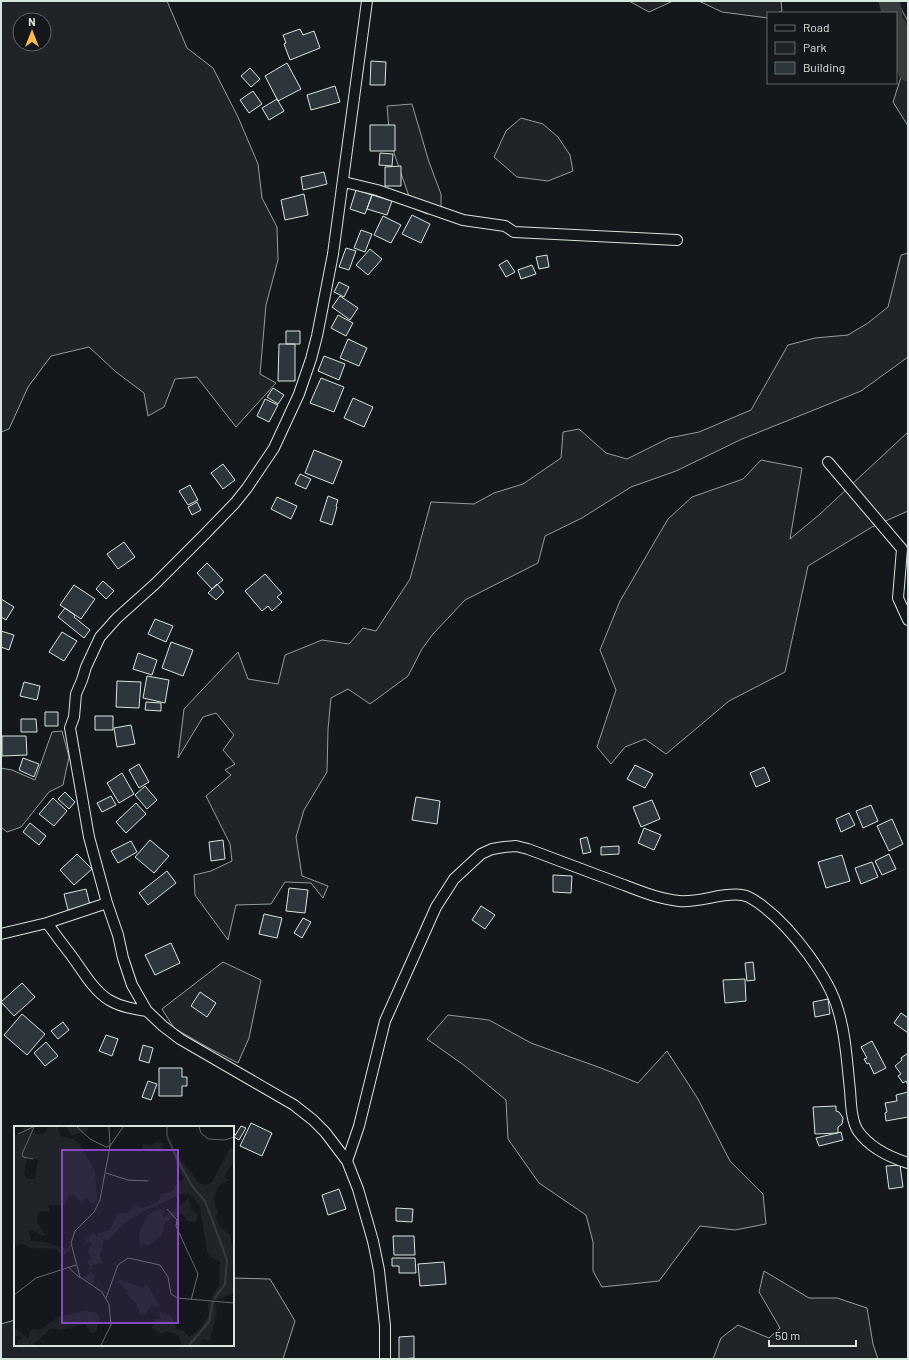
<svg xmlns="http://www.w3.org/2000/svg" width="909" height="1360" font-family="Barlow,sans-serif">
  <rect width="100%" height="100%" fill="#14181c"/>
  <path fill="#202428" stroke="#939e99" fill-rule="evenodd" d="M1,1h166l20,47 26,20 25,49 20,47 4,34 15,29 1,33 -12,45 -6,69 16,9 -40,44 -39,-50 -22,2 -11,28 -16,9 -4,-23 -28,-21 -27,-25 -38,9 -23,31 -19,42 -8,3zM20,20h24v24h-24z
    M629,1h44l-24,11z
    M699,1h82l1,10 -4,2h-10v5l-46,-6z
    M882,4l18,3 8,14v105l-15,-24 8,-25 -5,-9v-55h-14z
    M412,104l17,58 12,32v17l-14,3 -14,-6 -19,-55 -5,-24 -2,-23z
    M521,118l22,6 15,13 12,18 3,16 -25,10 -31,-4 -23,-20 12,-26z
    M908,253v104l-47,34 -119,48 -66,32 -45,16 -49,31 -37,18 -7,27 -73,37 -32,34 -11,15 -14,27 -38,28 -22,-15 -17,9 -3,31 -1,43 -23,38 -8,27 6,39 26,10 -5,12 -12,-15 -26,-1 -14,22 -35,1 -8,35 -33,-45 -1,-20 17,-4 21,-10 -2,-17 -24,-48 25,-21 -6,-5 10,-6 -12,-14 11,-15 -18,-22 -13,4 -25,41 6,-49 54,-57 10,27 30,5 7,-29 37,-15 27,4 14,-16 13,3 34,-52 21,-77 43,2 20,-11 29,-9 38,-26 2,-26 16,-3 27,24 21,6 42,-21 30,-6 52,-22 37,-65 27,-7 33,-3 20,-12 20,-16 13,-52z
    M908,432v79l-36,16 -64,39 -23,106 -56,29 -63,53 -21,-15 -20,8 -14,17 -14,-17 19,-57 -16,-40 20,-49 48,-82 24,-22 51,-18 18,-19 41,8 -12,71 30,-25z
    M62,731l7,26 -6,28 -14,7 -28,35 -14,5 -6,-5v-59l11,2 23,10 17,-48z
    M223,962l38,18 -12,58 -11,25 -31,-16 -33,-19 -12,-19z
    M448,1015l41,5 42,23 70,25 37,15 29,-32 31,48 32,62 33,33 3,30 -31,6 -35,-4 -41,55 -57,6 -9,-16v-29l-7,-27 -47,-32 -31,-44 -2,-39 -41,-34 -38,-27z
    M764,1271l45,27h28l30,10 6,36 5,15h-165l8,-21 17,-13 31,13 11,-10 -21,-36z
    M233,1278l37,1 25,42 -12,38h-282v-35l14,-4v25h218z"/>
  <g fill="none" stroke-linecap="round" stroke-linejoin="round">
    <path stroke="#363b3e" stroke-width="21" d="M889,1l3,12
      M896,26l12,45"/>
  </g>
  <path fill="#2c363c" stroke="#d8e6dc" d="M300,29l3,6 11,-4 6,17 -30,12 -6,-16 2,-1 -3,-8z
    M371,61l15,1 -1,23h-15z
    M287,63l14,26 -23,12 -13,-25z
    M250,68l10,11 -9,8 -10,-11z
    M335,86l5,16 -29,8 -4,-15z
    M253,91l9,13 -13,9 -9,-13z
    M277,99l7,12 -15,9 -7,-12z
    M370,125h25v26h-25z
    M380,153l13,1 -1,12 -13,-1z
    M401,166v20h-16v-19z
    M324,172l3,12 -24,6 -2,-13z
    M356,190l16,5 -7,19 -15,-5z
    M304,194l4,21 -23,5 -4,-20z
    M372,195l20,6 -5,14 -20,-6z
    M412,215l18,9 -9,19 -19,-9z
    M383,216l18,9 -10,18 -17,-8z
    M361,230l11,4 -7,18 -11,-4z
    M346,248l10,3 -7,19 -10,-3z
    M370,249l12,10 -14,16 -12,-10z
    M547,255l2,12 -10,2 -3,-12z
    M507,260l8,12 -9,5 -7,-12z
    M532,265l4,9 -15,5 -3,-9z
    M339,282l10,5 -5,10 -10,-5z
    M340,296l18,12 -8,12 -18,-13z
    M338,315l15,8 -7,13 -15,-8z
    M286,331h14v13h-14z
    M348,339l19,9 -8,18 -19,-8z
    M279,344h16v37h-17z
    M324,356l21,8 -6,16 -21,-9z
    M321,378l23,9 -10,25 -24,-9z
    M273,388l11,7 -6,9 -11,-7z
    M353,398l20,9 -9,20 -20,-9z
    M265,399l13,6 -9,17 -12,-6z
    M314,450l28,11 -9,23 -28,-11z
    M223,464l12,16 -12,9 -12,-16z
    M300,474l11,5 -5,10 -11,-5z
    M190,485l8,15 -10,5 -9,-14z
    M328,496l10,4 -2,6 1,1 -5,18 -12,-4z
    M277,497l20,9 -6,13 -20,-10z
    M197,502l4,8 -9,5 -4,-8z
    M124,542l11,15 -17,12 -11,-15z
    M207,563l16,17 -11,9 -15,-16z
    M265,574l17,19 -5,4 5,5 -10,9 -4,-5 -6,5 -17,-20z
    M103,581l11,10 -8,8 -10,-10z
    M217,584l7,8 -8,8 -8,-7z
    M74,585l21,14 -14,20 -21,-14z
    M1,599l13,8 -8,13 -5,-3z
    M65,608l10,7 -1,2 16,13 -6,8 -26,-21z
    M155,619l18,7 -7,16 -18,-8z
    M1,631l13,4 -5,15 -8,-3z
    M62,632l15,9 -13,20 -15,-9z
    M171,642l22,8 -10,26 -21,-8z
    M138,653l19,7 -5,15 -19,-6z
    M147,676l22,4 -4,23 -22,-5z
    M117,681l24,1 -2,26 -23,-1z
    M24,682l16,4 -3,14 -17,-4z
    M146,702l15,1v8l-16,-1z
    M45,712h13v14h-13z
    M95,716h18v14h-18z
    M21,719h15l1,13h-16z
    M131,725l4,19 -18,3 -3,-19z
    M2,736h24l1,19 -25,1z
    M23,758l16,6 -5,13 -15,-7z
    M139,764l10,18 -10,6 -10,-18z
    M635,765l18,9 -8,14 -18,-9z
    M764,767l6,14 -14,6 -6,-14z
    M122,773l12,21 -15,9 -12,-20z
    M145,786l12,14 -10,9 -12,-14z
    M65,792l10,10 -6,7 -11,-10z
    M111,796l5,9 -14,7 -5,-9z
    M416,797l24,4 -3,23 -25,-4z
    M53,798l14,13 -13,15 -15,-12z
    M652,800l8,19 -19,8 -8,-20z
    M136,803l10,11 -20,19 -10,-11z
    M871,805l7,16 -15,7 -7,-17z
    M849,813l6,12 -14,7 -5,-13z
    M892,819l11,25 -14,7 -12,-25z
    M30,823l16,13 -7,9 -16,-13z
    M644,828l17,7 -7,15 -16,-7z
    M587,837l4,15 -8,2 -3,-15z
    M150,840l19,16 -15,17 -19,-16z
    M223,840l2,19 -14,2 -2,-19z
    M131,841l6,11 -19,11 -7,-12z
    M619,846v8l-18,1v-8z
    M77,854l15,15 -18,16 -14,-15z
    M889,854l7,15 -14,6 -7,-14z
    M842,855l8,26 -24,7 -8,-26z
    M872,862l6,15 -17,7 -6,-16z
    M167,871l9,12 -28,22 -9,-12z
    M553,875l19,1 -1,17 -18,-1z
    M289,888l19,2 -3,23 -19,-2z
    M86,889l4,16 -22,5 -4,-16z
    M481,906l14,9 -10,14 -13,-9z
    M264,914l18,4 -5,20 -18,-4z
    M303,918l8,4 -9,16 -8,-5z
    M171,943l9,20 -25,12 -10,-20z
    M753,962l2,18 -8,1 -2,-18z
    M745,979l1,22 -21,2 -2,-23z
    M22,983l13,14 -21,19 -13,-14z
    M200,992l16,11 -9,14 -16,-11z
    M828,999l2,15 -15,3 -2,-15z
    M901,1013l7,5v15l-14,-10z
    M22,1014l23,20 -18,21 -23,-20z
    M63,1022l6,8 -11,9 -7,-8z
    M106,1035l12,4 -6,17 -13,-5z
    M872,1041l14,27 -12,6 -5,-11 -2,1 -3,-5 3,-1 -6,-11z
    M46,1042l12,14 -13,10 -11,-13z
    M143,1045l10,3 -4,15 -10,-3z
    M908,1053v32l-2,-4 -3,2 -5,-7 3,-2 -6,-8 7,-6 -1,-2z
    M159,1068h23v9h5v9h-5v10h-23z
    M148,1081l9,3 -6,16 -9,-3z
    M908,1092v25l-22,4 -1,-8 2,-1 -2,-9 12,-2 -1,-6z
    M836,1106v5l3,1 4,6 -1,6 -4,3v6l-23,1 -2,-27z
    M251,1123l21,10 -10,23 -22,-10z
    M241,1126l5,2 -7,12 -5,-3z
    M841,1132l2,8 -24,6 -3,-8z
    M900,1165l3,22 -14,2 -3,-23z
    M339,1189l7,20 -18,6 -6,-20z
    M396,1208l17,1 -1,13 -16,-1z
    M393,1236h21l1,19h-21z
    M392,1258h23l1,15h-17v-7h-7z
    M444,1262l2,22 -26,2 -2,-22z
    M414,1336v22l-15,1v-22z"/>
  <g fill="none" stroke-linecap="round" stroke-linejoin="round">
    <g stroke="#d8e6dc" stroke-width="12">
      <path id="minor" d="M367,1l-34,253 -16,82 -6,23 -12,35 -25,54 -27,40 -12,15 -30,31 -50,50 -38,34 -17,19 -14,30 -4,13 -6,14 -2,23 -4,11 19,109 18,66 11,32 5,23 9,27 15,26 16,15 17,13 114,66 19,15 12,12 22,29 11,28 15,52 6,29 6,56v33
        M344,182l33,8 86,30 42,6 9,6 163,8
        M828,462l74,87 -4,49 10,22
        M47,923c8,11 16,22 24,32 11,15 22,35 38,45 12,7 25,9 38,11
        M1,934l46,-11 60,-20
        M347,1161l12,-35 26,-105 51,-114 18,-28 27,-25 11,-5 12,-2 12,-1 12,3c29,11 58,22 88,33 19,7 41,17 63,19 20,2 44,-9 63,-6 8,1 17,8 23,13 27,21 64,69 73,102 8,25 9,54 12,80 1,13 1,30 8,41 12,17 31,26 50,32"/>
    </g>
    <use href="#minor" stroke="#14181c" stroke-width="10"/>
  </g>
  <g transform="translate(14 1126)">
    <rect width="220" height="220" fill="#14181c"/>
    <path d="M9,1h8l5,7h8l5,-7h9l2,9 13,3 7,5 15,27 2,28 -5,5 -5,-6 -6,5 -7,-9 -5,1 -5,10h-16l2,6 -12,1 -1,10 8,13 -2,1 -11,-6 -3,2 2,9 14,1 22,7 3,-6v7l-7,6 -7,-7 -26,-1 -9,-5 -4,3 -2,-2 -1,-109h6l4,-4zM13,31l11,3 -3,19h-8l-3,-5zM52,1h23l-3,5 -15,3zM141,16l8,1 -1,9 -21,-2 3,-6 8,2zM216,22h4v13l-10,16 5,3 -11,6 -4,12 2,11 3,1 -3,7 3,9 11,8 2,11 2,-5 -2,46 2,7 -18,7 -5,-2 8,-12 1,-24 -10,-5 -3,-7 -7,-44 -10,-11 -6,-2 -42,19 -21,14 -12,14 -5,-1 -4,17 1,5 3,2 -12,2 -1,4 -4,-8 5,-2 -4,-8 4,-8 -4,-2 -3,5 1,-6 7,-7 4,4 1,-4 12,-3 7,-16 12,-2 5,-7 8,3 16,-6 4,-8 11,-3 4,-8 7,-4 -8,-16 -2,-12 25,32 7,2 6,-3zM175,72l2,11 7,5 -2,9 -8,-2 -7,-8 -16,9 -3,13 -15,11 -3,-2 -4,3 -1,-14 8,-17 12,-7 5,1 -1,8zM77,146l4,3 -2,10 -10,-7zM105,153l24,9 4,-4 13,22h-9l-5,7 -7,1 -2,-10 -10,-9v-5l-10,-8zM197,175l4,2 2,9 -7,29 -7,-2 -4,6h-18l-2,-10 -12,-4 -6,3 -9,-6 2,-8 7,-1 -2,-8 13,5 4,13 8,2 5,6 11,-8 9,-14 -1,-10zM71,185l12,2 3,5 -4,14 -5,1 -6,-9 -25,6 -9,-2 -18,17h-15v-4l5,-3 -5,-3 -4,3v-10l15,11v-6l4,-4 7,1 18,-13z" fill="#202428" fill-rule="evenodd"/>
    <path fill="none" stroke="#363b3e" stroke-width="2" d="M153,1v9l11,25 14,25 13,15 22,59 -2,24 -11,15M175,219l20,-23 4,-21"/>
    <path fill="none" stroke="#626a69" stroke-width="1" d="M63,1l13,12 16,8 4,-1 -1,-19M185,1l2,6 7,6 17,1 9,-3M4,8l15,-7M19,33l-10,-2 -1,-3 12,-27M92,47l22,7 20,1M153,83l10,11 -1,6 22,48 -7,26M54,141l12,11M0,169l22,-17 40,-13M92,172l12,-33 10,-7 32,7 8,12 3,17 6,4 57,5M87,219l10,-20 -2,-21 -7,-12 -22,-15 -9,-34 4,-12 19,-19 6,-12 10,-54 13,-19"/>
    <path fill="#8948c3" fill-opacity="0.15" stroke="#8948c3" stroke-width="2" d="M48,24h116v173h-116z"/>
    <rect width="220" height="220" fill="none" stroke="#d8e6dc" stroke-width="2"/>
  </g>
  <rect width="909" height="1360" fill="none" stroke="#d8e6dc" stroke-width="4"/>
  <rect x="767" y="12" width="130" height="72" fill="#14181c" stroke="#626a69"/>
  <rect x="775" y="25" width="20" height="6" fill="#14181c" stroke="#626a69"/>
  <text x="803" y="32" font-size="12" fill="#d8e6dc">Road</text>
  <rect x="775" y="42" width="20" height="12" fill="#202428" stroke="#626a69"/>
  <text x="803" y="52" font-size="12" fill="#d8e6dc">Park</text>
  <rect x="775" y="62" width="20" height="12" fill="#2c363c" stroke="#626a69"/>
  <text x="803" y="72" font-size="12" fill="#d8e6dc">Building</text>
  <g transform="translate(32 32)"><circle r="19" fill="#14181c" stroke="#626a69"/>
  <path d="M0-3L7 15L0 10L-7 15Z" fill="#ffb74d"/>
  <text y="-6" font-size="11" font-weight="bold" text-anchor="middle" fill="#d8e6dc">N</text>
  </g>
  <path d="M769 1340v6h87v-6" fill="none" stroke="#d8e6dc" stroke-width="2"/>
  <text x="775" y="1340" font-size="12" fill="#d8e6dc" stroke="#14181c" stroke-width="3" paint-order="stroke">50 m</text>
</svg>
